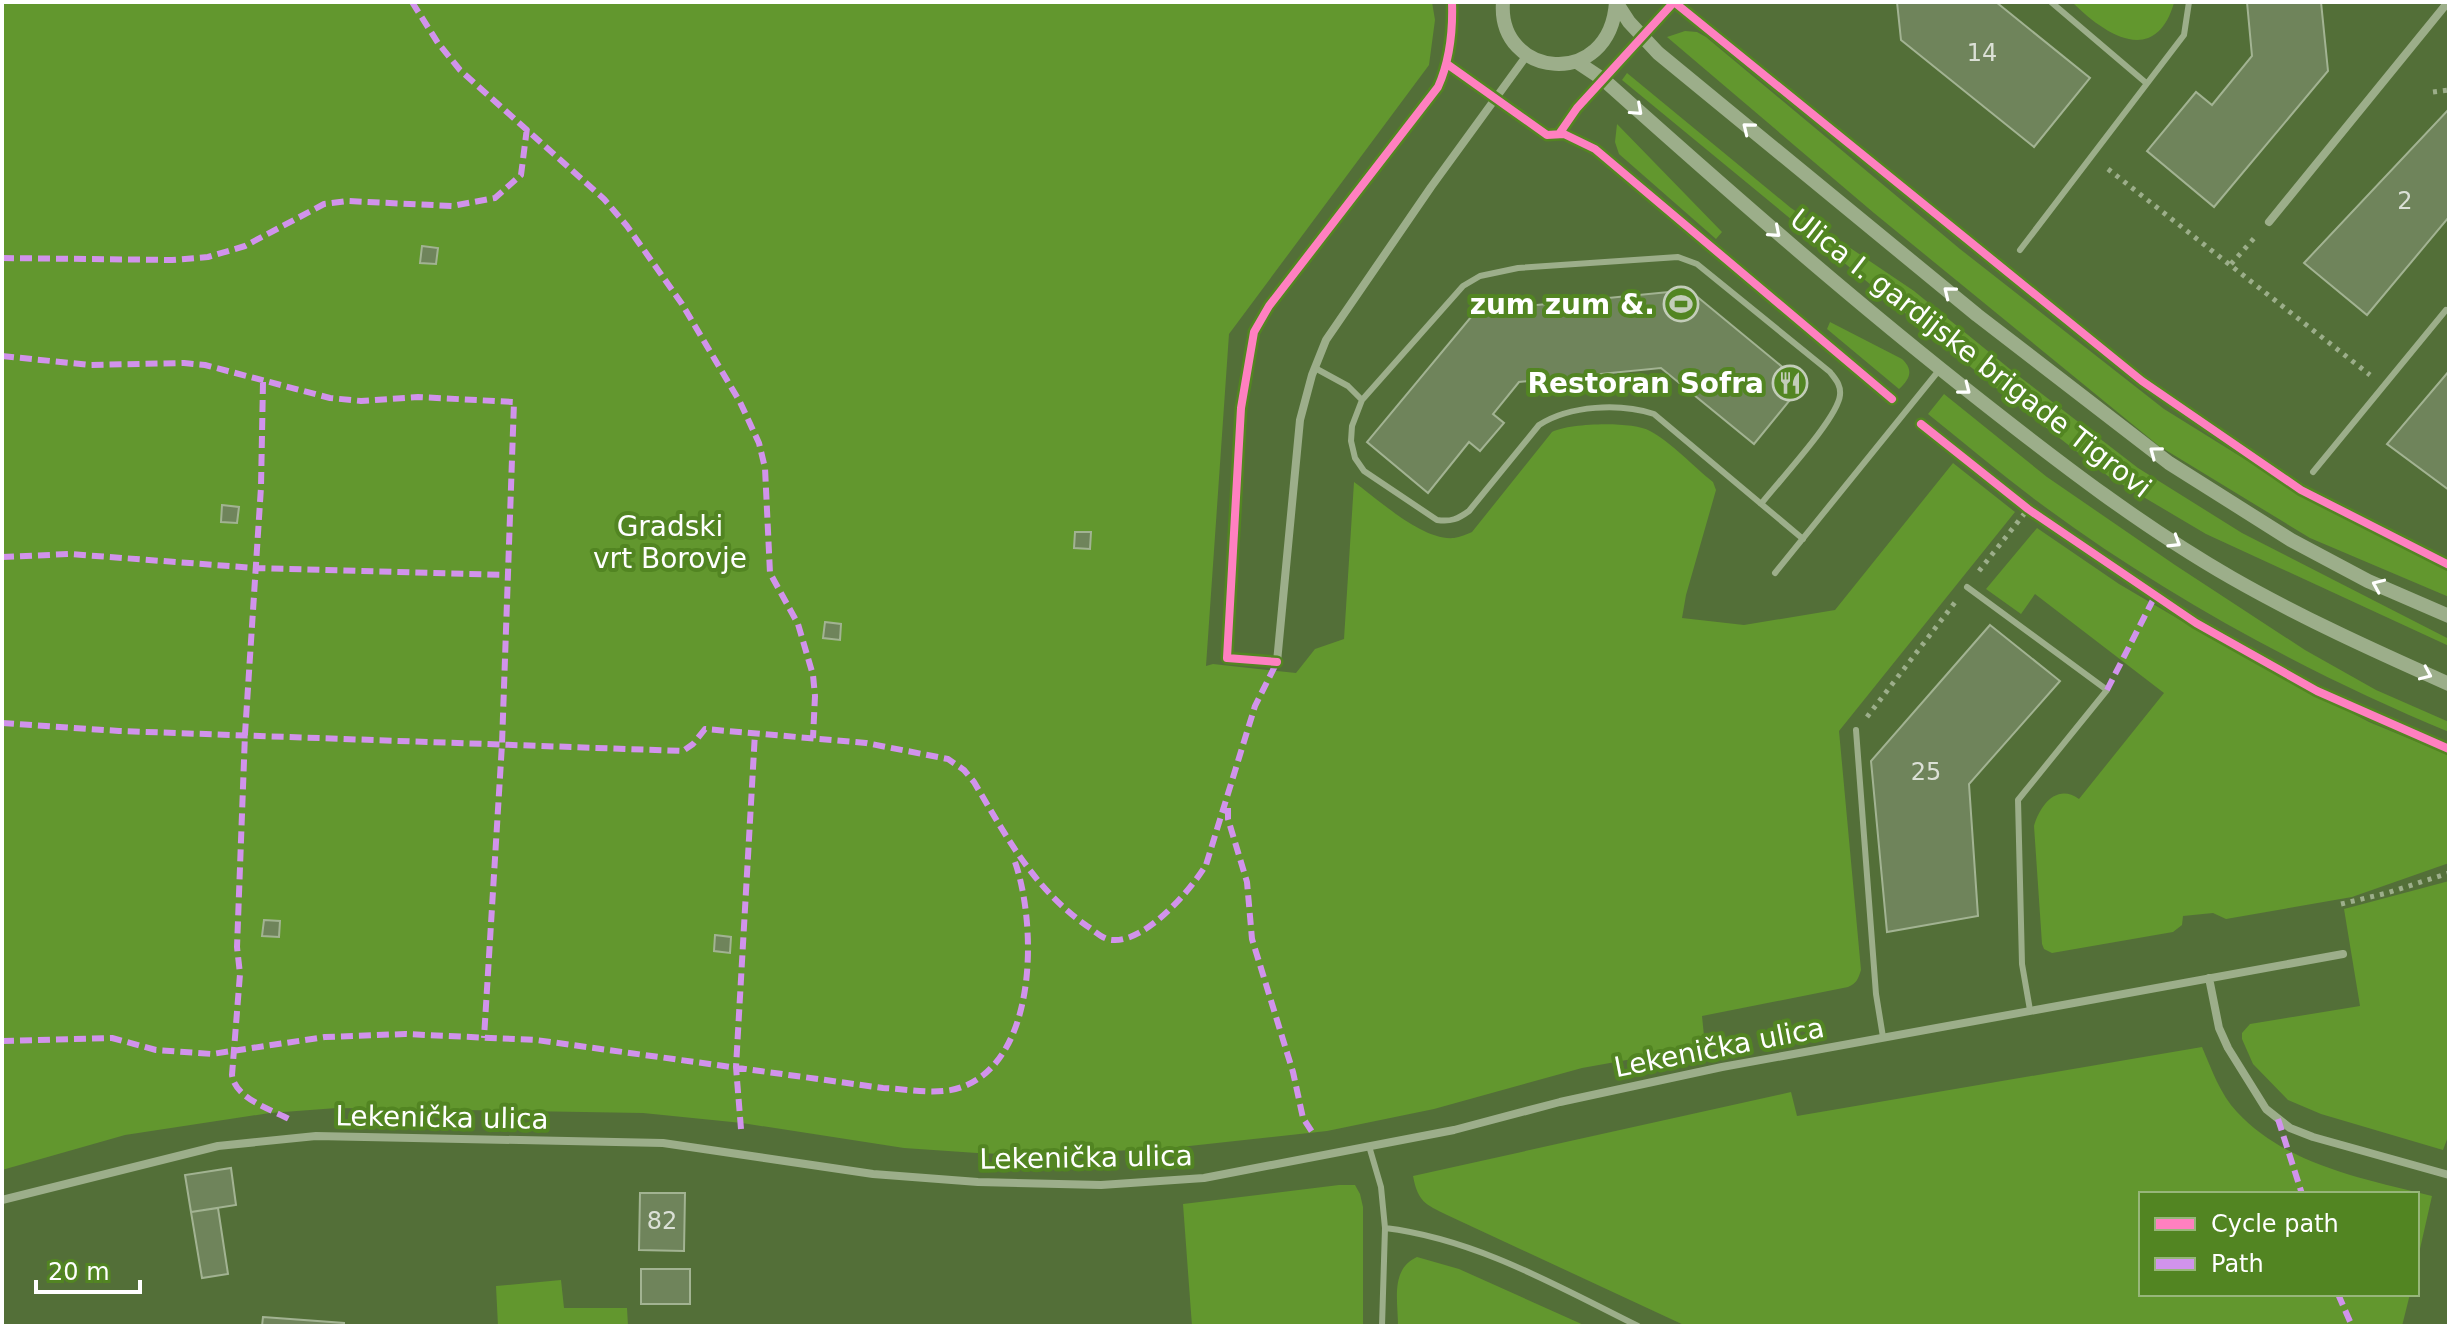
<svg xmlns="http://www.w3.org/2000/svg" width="2451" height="1328" font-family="'DejaVu Sans',sans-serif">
  <rect width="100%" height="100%" fill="#536f38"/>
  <path fill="#62972e" d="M2,2h1430l3,18 -6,45 -200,269 -23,332 7,-2 83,9 19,-24 29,-10 10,-157c24,17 68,59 100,56 6,-1 13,-4 18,-6l80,-100c18,-9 80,-11 98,-1 21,11 44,36 63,51l3,8 -30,105 -4,23 62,7 91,-15 118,-147 62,49 -176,219 22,239c-3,9 -4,13 -13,17l-146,29 3,30 -123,22 -148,41 -107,22 -156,17 -137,7 -57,-2 -73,-5 -162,-25 -99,-10 -306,-5 -67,5 -145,22 -123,35z
    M2072,2h102v1c-19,64 -69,32 -102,-1z
    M1685,31l12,1 9,5 254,212 204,160 150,93 135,68v27l-139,-59 -151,-92 -285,-233 -207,-176z
    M1627,73l164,135 123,83 102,83 122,94 104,65 207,106v7l-243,-112 -98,-58 -102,-80 -384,-316z
    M1617,124l105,108 -6,7 -97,-85 -4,-12z
    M1830,322l72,37c12,11 8,20 -3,30l-72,-60z
    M1944,394l103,83 128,88 130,85 71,40 73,32v10c-141,-58 -289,-139 -412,-231 -37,-28 -73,-58 -109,-87z
    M2037,528l82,56 85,50 165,88 80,33v108l-97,34 -126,22 -13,-6 -30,3 -1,9 -9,7 -121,21 -8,-4 -2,-5 -8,-118c6,-21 23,-43 45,-27l85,-106 -129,-99 -14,20 -35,-25z
    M2449,881v253l-6,16 -122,-36 -33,-14 -35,-36 -11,-25v-6l8,-9 110,-18 -16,-97z
    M2202,1047c10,23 18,47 35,65 49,53 128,67 195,84l-15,66v-68h-276v100h269l-8,32h-716l-239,-111c-22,-11 -29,-13 -34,-39l378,-84 6,24z
    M1339,1185h16l5,9 3,13v119h-171l-9,-122z
    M1417,1257l42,12 127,57h-188c0,-25 -8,-57 19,-69z
    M561,1280l3,28h63l1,18h-130l-2,-40z"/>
  <path fill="#6f845b" stroke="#a2b392" stroke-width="2" d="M1897,2h99l94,76 -56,69 -133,-107z
    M2247,2h74l7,69 -114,136 -67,-56 49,-59 16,13 40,-49z
    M2449,109v108l-82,98 -63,-52z
    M422,246l16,2 -2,16 -16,-1z
    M1689,290l114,94 -49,60 -93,-76 -142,14 -26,32 11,9 -24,28 -11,-9 -41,51 -61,-51 109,-131z
    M2449,371v119l-62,-46z
    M222,505l17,2 -2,16 -16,-1z
    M1075,532h16l-1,17 -16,-1z
    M825,622l16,2 -1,16 -17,-2z
    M1990,625l70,56 -91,103 9,132 -91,16 -16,-171z
    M264,920l16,1 -1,16 -17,-1z
    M715,935l16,2 -1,16 -16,-2z
    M231,1168l5,37 -45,7 -6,-37z
    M640,1193h45l-1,58 -45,-1z
    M218,1208l10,66 -26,4 -11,-66z
    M641,1269h49v35h-49z
    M263,1317l81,6v3h-82z"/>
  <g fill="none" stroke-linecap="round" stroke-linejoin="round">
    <path stroke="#9cae8a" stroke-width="5" stroke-dasharray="4 6" stroke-linecap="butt" d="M2433,92l16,-2
      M2108,169l262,206
      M2231,264l26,-29
      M1979,571l49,-62
      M1867,717l89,-116
      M2341,904l46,-11 62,-20"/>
    <path stroke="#9cae8a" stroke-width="6" d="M2051,2l94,80
      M2020,250l164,-215 5,-33
      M1315,368l33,18 14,14
      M2313,472l133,-162
      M1761,504c17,-22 77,-86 79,-109 1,-10 -4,-15 -10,-23l-133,-108 -19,-7 -160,11 -38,8 -17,10 -101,114 -10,26 -1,15 4,17 9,13 73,49c14,2 21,-1 32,-9l70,-86c31,-20 81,-22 115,-11l149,125
      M1775,573l165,-204
      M1967,587l140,103 -89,110 4,164 8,46
      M1856,730l20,264 7,43
      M1369,1146l12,41 4,41c91,11 172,58 253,98
      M1382,1326l3,-98"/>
    <path stroke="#9cae8a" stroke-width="8" d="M2269,222l179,-220
      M1277,662l23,-242 12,-45 14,-35 105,-153 96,-132
      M2209,978l10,50 9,20 38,61 24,19 23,9 136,38
      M2,1200l216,-54 98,-10 347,7 210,31 105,8 123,3 103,-7 250,-48 106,-28 162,-35 621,-113"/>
    <path stroke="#9cae8a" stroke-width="14" d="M1503,2c-6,76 107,89 113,0
      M1616,2l13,20 29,31 319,262 192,148 122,77 77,41 81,35
      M1577,62l27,18c123,110 247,219 377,321 80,63 162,126 251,177 70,40 143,73 217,106"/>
    <path stroke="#d193ec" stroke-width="6" stroke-dasharray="12 6" stroke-linecap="butt" d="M412,2l26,41 22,27 144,129 23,27 55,78 58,98 19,41 6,25 5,105 28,51 15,51 2,21 -2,42
      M2,258l170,2 36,-3 37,-11 79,-42 24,-3 104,5 43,-8 26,-23 6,-47
      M2,356l88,9 94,-2 21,2 125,33 31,3 57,-4 96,5 -12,342 -18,294
      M263,382l-2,105 -16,247 -8,213 3,27 -8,101c3,24 41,35 59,45
      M2,557l68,-3 185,14 253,7
      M2107,690l48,-94
      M2,723l117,8 564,20 10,-7 12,-15 161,14 82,16 16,11 10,12c32,54 60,107 113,144 8,5 16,14 26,14 33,2 77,-49 93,-75l49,-159 22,-44 -4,-1
      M1228,808v11l19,63 5,57 41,133 10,46 11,17
      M2,1041l110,-3 44,12 56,4 113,-17 80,-3 131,6 347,48c24,1 56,8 79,-1 76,-28 75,-162 53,-225
      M2278,1119l24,75
      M741,1129l-5,-62 19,-334
      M2338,1294l14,32"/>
    <g stroke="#528522" stroke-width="13">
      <path id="cycleway" d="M1447,64l100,71 17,-1 31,15 297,250
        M1559,134l18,-26 97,-106 468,379 159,109 148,75
        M1921,424l107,85 168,114 121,68 132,58
        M1277,662l-50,-4 14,-250 13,-76 15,-26 169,-219c12,-27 15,-55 14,-85"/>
    </g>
    <use href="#cycleway" stroke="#ff80c0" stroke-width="8"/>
  </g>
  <defs><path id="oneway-chevron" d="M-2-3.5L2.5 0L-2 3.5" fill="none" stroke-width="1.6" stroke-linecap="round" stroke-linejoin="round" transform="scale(2)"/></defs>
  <g stroke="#fff">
    <use href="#oneway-chevron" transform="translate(1637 110) rotate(42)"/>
    <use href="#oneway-chevron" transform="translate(1748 128) rotate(-141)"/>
    <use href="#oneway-chevron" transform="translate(1775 232) rotate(41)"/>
    <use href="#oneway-chevron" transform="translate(1949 292) rotate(-141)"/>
    <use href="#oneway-chevron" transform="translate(1965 389) rotate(38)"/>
    <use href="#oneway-chevron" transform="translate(2155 452) rotate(-143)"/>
    <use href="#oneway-chevron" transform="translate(2175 542) rotate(32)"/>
    <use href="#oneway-chevron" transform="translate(2378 585) rotate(-156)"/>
    <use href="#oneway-chevron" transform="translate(2426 674) rotate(24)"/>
  </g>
  <defs>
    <g id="stadium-ring" transform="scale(1.8)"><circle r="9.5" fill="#528522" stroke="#c3cdb9" stroke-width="1.5"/><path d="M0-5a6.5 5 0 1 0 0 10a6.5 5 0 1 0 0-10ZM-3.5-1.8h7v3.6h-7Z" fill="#c3cdb9"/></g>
    <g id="restaurant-ring" transform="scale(1.8)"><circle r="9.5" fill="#528522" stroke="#c3cdb9" stroke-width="1.5"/><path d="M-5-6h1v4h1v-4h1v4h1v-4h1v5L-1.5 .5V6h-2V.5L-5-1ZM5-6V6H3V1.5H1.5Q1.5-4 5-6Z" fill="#c3cdb9"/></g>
  </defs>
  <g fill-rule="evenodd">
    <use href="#stadium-ring" x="1681" y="304"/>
    <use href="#restaurant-ring" x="1790" y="383"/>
  </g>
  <g text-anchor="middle" stroke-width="8" stroke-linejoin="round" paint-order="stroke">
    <g font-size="24" fill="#dbe0d6">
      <text x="1982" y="61">14</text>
      <text x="2405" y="209">2</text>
      <text x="1926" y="780">25</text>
      <text x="662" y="1229">82</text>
    </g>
    <g font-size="28" font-weight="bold" fill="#fff" stroke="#528522" text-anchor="end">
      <text x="1655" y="314">zum zum &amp;.</text>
      <text x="1764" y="393">Restoran Sofra</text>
    </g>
    <g font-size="28" fill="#fff" stroke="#528522">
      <text transform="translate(1971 353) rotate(38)" y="10">Ulica I. gardijske brigade Tigrovi</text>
      <text transform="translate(1719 1047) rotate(-11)" y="10">Lekenička ulica</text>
      <text transform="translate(442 1117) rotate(1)" y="10">Lekenička ulica</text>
      <text transform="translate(1086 1157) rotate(-1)" y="10">Lekenička ulica</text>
    </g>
    <g font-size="28" fill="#fff" stroke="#528522">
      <text x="670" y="536">Gradski<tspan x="670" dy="32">vrt Borovje</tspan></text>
    </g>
  </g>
  <rect width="2451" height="1328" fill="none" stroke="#ffffff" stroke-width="8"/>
  <rect x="2139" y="1192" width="280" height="104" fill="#528522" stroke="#97b67a" stroke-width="2"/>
  <rect x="2155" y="1218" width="40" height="12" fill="#ff80c0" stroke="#97b67a" stroke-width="2"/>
  <text x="2211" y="1232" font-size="24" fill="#ffffff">Cycle path</text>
  <rect x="2155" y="1258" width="40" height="12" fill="#d193ec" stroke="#97b67a" stroke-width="2"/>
  <text x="2211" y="1272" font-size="24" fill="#ffffff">Path</text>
  <path d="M36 1280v12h104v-12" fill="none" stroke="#ffffff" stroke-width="4"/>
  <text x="48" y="1280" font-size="24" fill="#ffffff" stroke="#528522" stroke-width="6" paint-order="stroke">20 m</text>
</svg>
